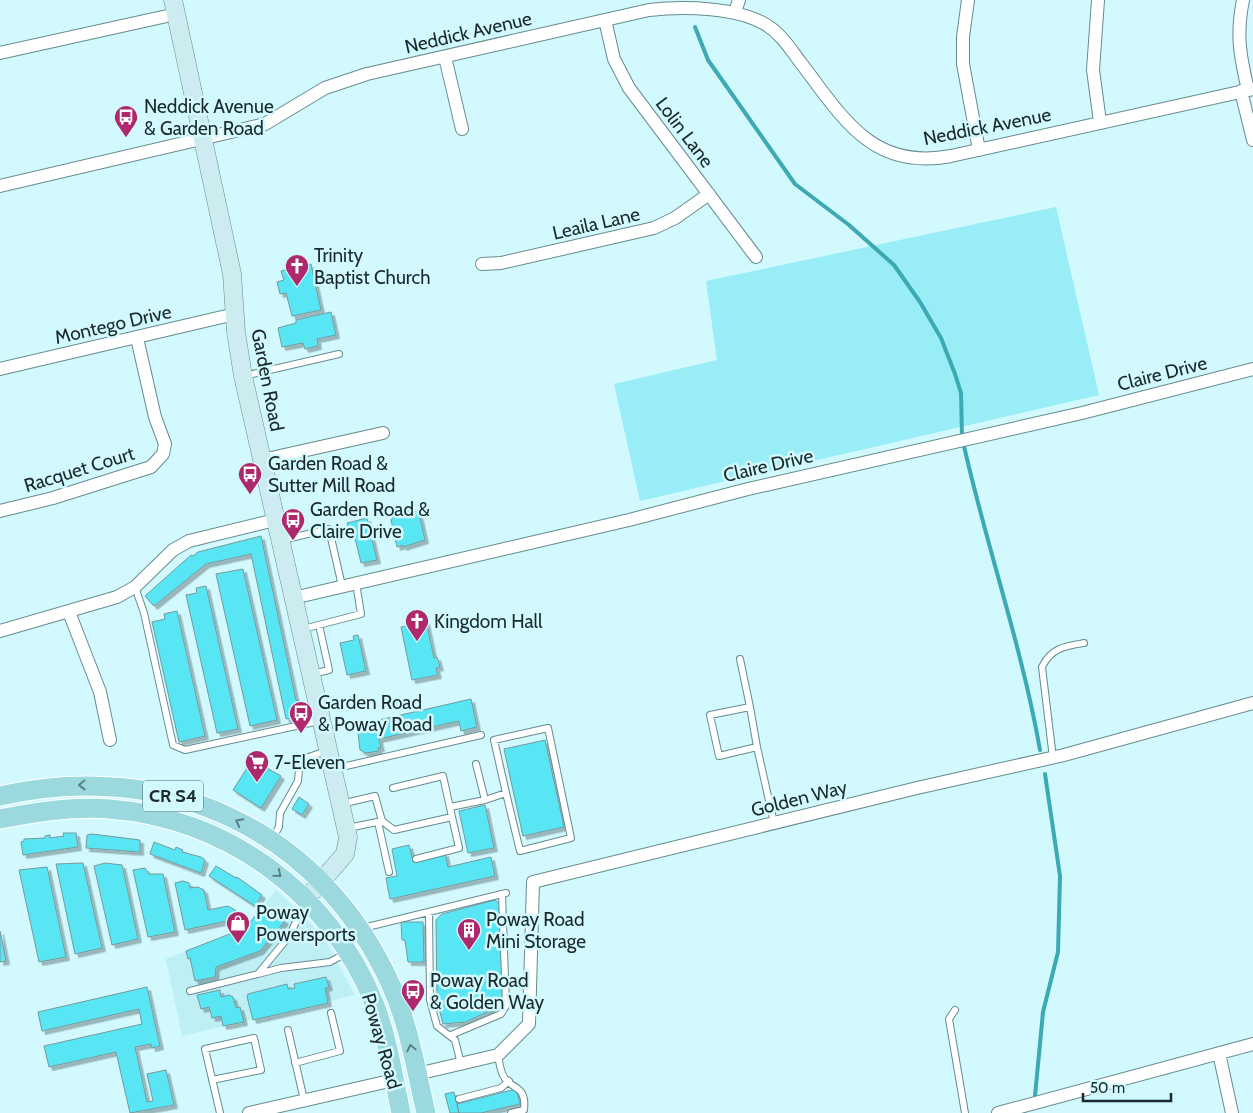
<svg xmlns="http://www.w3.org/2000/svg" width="1253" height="1113" font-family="Cabin,sans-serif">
  <defs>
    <filter id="shadow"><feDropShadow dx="3.5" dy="3.5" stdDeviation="0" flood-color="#0004"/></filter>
  </defs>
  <rect width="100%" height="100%" fill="#d1f9fe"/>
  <path fill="#bdeff5" d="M276,890l30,28 21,26 28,51 -173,41 -16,-77 79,-31z"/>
  <path fill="#98edf7" d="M1056,207l43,188 -459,106 -26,-117 103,-24 -11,-79z"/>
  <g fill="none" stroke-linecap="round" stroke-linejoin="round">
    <path stroke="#3da9b3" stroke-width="4" d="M695,27l13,33 87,124 54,41 45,40 26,37 21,36 14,36 6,19 1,44
      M964,446c23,102 58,201 76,304
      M1035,1096l8,-84 15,-60 2,-76 -15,-102"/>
  </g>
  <path fill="#59e6f5" stroke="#74999d" filter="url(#shadow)" d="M311,264l10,46 -29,6 -6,-23 -6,1 -3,-12 7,-2 -3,-9z
    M331,312l5,23 -19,4 1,7 -13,3 -2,-6 -21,4 -4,-19 18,-5v-3z
    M412,510l7,3 6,27 -22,7v-2l-6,2 -6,-27 4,-6z
    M367,518l10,42 -16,3 -7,-29 -4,1 -3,-12z
    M261,536l35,164h2l4,16 -16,3 -35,-165 -45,10 -52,42 -9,-10 46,-41 2,1 5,-4z
    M243,569l34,151 -27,6 -34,-152z
    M206,586l32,143 -21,4 -31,-138 11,-2 -1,-5z
    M177,611l28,125 -26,6 -27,-120 13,-3 -1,-5z
    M426,621l8,37 3,-1 3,10 -4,1 2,7 -26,5 -11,-53z
    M358,635l8,36 -19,4 -7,-32 14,-3 -1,-4z
    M471,699l6,28 -16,4 -2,-10 -80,18 2,9h-3l1,3 -13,2 -6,-3 -3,-25z
    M545,740l19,87 -41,9 -19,-87z
    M258,763l23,13 -20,32 -28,-18 16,-25z
    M299,797l10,7 -7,11 -10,-6z
    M485,805l9,43 -26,5 -9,-42z
    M63,833h13l2,14 -55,8 -2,-13 3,-1v-2l21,-1v-2l5,-1v3l14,-2z
    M92,834l48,6v12l-54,-4 1,-13z
    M154,842l21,8 1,-3 7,3 -1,2 19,5 4,3 -4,13 -51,-19z
    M409,845l4,15 32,-7 3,14 43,-10 4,19 -105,23 -4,-21 11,-2 -5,-27z
    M83,863l19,85 -27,6 -19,-90z
    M105,863l17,2 16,74 -26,6 -18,-79z
    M216,866l20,12 1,-1 25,18 -7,11 -46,-30z
    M47,867l19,90 -27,5 -20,-92z
    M145,868l4,6h14l12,58 -27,5 -15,-67z
    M183,881l6,2 1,5 8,-1 6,3 4,20 20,-4 7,4 2,6 -10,5 -42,9 -10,-47z
    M495,900l6,5 3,100 -6,7h-11l-21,10 -23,2 -6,-23 -1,-81 6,-6z
    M262,908l11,9 2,-4 10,8 -25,30 -44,16 -1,10 -20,4 -5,-23 -2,1 -2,-8 59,-23z
    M401,922h22l1,40h-16l-3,-22h-3z
    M0,931l6,30 -6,1z
    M326,977l3,10 -4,1 3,15 -75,17 -6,-23 1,-3 39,-10 1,5 7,-1 -1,-4z
    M147,987l13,59 -8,2 -1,-4 -16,3 12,55 6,-1 -6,-27 19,-4 8,35 -44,8 -14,-61 -67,15 -5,-21 98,-22 -3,-15 -97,22 -4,-19z
    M220,990l1,7 8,-2 4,2 3,11 4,-1 4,15 -21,4 -2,-10 -9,2 -3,-11 -8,2 -4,-14z
    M516,1089l4,15 -39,9h-22l-2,-9z
    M454,1092l3,12 2,9h-9l-5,-19z"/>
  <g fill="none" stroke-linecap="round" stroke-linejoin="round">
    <g stroke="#668b8f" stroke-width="8">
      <path id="lane" d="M244,376l95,-22
        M282,540l47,-11 13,57
        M135,587l9,26 29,132 12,5 134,-29
        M303,629l58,-15 -5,-31
        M740,659l10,48
        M312,674l17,-4 -10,-45
        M319,707l35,-7
        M757,747l-7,-40 -40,8 9,41 38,-9 17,76
        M1053,758l-11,-91c9,-19 23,-21 42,-24
        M333,769l148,-34
        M485,800l21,-7 14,58 51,-13 -23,-110 -54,12 12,53
        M341,804l34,-8 7,25 -34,7
        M450,807l35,-7 -9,-36
        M382,821l12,9 58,-13 -9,-41 -50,12
        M378,822l11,50
        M272,839l7,-12 1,-14 18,-32 1,-12 4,-10 23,-8
        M416,859l43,-11 -7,-31
        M429,912l1,88 7,26 18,14 6,24
        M363,928l143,-35
        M258,974l23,-6 49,-6 16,-9
        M190,991l68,-17 32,-39 15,-33
        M955,1010l-6,9 16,94
        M288,1030l16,70
        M451,1035l50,-21 5,-8 -4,-112
        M498,1055c1,6 2,14 5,20 7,16 24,8 21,35l-13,3
        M295,1063l45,-12 -9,-38
        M212,1080l49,-10 -7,-32 -49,11 15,64
        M459,1099l42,-11 8,-7"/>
    </g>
    <g stroke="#668b8f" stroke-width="14">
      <path id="street" d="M968,0l-5,37v27l16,86
        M1098,0l-5,70 7,52
        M1243,0c-7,35 -3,56 5,90
        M735,12l4,-12
        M605,20l9,39 15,29 127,169
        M0,53l176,-39
        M445,57l17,72
        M1241,91l12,49
        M0,186l265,-62 60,-36 42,-14 282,-64c35,-4 90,-3 119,16 14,9 23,24 33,37 42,55 71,108 150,93l302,-67
        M482,264l19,-1 153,-35 21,-10 34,-24
        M0,369l235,-55
        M262,460l121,-27
        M0,511l53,-13 98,-31 12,-13 2,-10 -10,-27 -18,-79
        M293,598l336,-78 119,-31 334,-76 171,-44
        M69,612l31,80 10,48
        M0,631l117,-34 18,-10 38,-37 16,-9 86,-21
        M1219,1053l13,60
        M417,1074l81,-19 31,-31 4,-142 384,-94 147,-33 189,-52
        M249,1113l145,-33
        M998,1113l255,-69"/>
    </g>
    <g stroke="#668b8f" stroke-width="19">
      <path id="secondary" d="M173,0l59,274 4,58 7,44 105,461 -3,17 -39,45"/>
    </g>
    <g stroke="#fff" stroke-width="21">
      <path id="primary" d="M0,796c165,-38 321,33 391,189 18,40 25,85 35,128
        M0,819c36,-7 72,-13 109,-10 117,8 222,85 265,194 14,35 19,73 27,110"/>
    </g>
    <use href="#lane" stroke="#fff" stroke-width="6"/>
    <use href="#street" stroke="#fff" stroke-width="12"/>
    <use href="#secondary" stroke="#cdecef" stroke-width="18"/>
    <use href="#primary" stroke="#9bd9df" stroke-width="19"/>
  </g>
  <defs><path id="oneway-chevron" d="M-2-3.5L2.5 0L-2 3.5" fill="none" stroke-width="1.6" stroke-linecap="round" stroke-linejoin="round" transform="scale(1.25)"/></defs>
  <g stroke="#5a8185">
    <use href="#oneway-chevron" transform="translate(82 785) rotate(179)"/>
    <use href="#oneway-chevron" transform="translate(239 822) rotate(-153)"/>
    <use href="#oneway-chevron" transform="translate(278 874) rotate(39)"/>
    <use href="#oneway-chevron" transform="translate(411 1048) rotate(-103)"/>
  </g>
  <defs>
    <g id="bus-pin" transform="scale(1.25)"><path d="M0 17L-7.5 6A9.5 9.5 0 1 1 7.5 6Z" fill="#af286c" stroke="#d1f9fe"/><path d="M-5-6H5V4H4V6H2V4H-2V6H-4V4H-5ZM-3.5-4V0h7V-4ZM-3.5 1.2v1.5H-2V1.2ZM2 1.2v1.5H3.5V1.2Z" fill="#fff"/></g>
    <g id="church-pin" transform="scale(1.25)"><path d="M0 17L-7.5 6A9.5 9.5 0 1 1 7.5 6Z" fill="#af286c" stroke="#d1f9fe"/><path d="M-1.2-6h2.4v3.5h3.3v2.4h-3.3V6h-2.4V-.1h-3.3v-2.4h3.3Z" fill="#fff"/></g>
    <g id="supermarket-pin" transform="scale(1.25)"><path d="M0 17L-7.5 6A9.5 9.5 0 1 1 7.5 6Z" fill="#af286c" stroke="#d1f9fe"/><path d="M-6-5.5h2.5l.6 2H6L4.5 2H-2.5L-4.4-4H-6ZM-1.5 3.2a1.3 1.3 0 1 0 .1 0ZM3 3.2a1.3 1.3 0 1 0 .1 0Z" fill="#fff"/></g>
    <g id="shop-pin" transform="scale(1.25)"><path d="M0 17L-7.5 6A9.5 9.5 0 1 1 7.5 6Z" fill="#af286c" stroke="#d1f9fe"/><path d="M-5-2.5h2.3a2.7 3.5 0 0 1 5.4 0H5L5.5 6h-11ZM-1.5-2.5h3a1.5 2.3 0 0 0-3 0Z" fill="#fff"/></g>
    <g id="building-pin" transform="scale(1.25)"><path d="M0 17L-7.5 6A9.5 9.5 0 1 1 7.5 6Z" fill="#af286c" stroke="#d1f9fe"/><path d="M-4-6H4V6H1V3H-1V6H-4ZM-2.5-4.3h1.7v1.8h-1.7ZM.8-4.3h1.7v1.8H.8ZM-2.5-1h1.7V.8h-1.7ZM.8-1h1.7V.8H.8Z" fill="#fff"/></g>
  </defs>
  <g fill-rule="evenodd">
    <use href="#bus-pin" x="126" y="117"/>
    <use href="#church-pin" x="297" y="266"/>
    <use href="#bus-pin" x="250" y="474"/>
    <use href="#bus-pin" x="293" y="520"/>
    <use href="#church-pin" x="417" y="621"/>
    <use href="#bus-pin" x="301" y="713"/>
    <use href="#supermarket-pin" x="257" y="762"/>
    <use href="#shop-pin" x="238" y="923"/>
    <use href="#building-pin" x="469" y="930"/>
    <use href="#bus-pin" x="413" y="991"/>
  </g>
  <g text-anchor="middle" stroke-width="5" stroke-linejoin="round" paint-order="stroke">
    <rect fill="#d1f9fe" stroke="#51676a" stroke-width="1" x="143" y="780.5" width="60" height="31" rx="4"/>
    <g font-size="18" font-weight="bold" fill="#1a292b">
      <text x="173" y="802">CR S4</text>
    </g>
    <g font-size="19" fill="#1a292b" stroke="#d1f9fe">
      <text transform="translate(468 32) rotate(-13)" y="7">Neddick Avenue</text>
      <text transform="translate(987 126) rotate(-11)" y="7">Neddick Avenue</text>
      <text transform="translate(685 132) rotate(53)" y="7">Lolin Lane</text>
      <text transform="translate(596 223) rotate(-13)" y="7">Leaila Lane</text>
      <text transform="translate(113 324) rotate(-13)" y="7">Montego Drive</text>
      <text transform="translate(1162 373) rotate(-14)" y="7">Claire Drive</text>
      <text transform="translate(268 380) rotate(79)" y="7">Garden Road</text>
      <text transform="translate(768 465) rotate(-13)" y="7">Claire Drive</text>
      <text transform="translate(79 469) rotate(-17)" y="7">Racquet Court</text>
      <text transform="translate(799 798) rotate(-14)" y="7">Golden Way</text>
      <text transform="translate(382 1041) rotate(74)" y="7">Poway Road</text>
    </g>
    <g font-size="19" fill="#1a292b" stroke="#d1f9fe" text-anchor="start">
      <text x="144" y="113">Neddick Avenue<tspan x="144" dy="22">&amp; Garden Road</tspan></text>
      <text x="314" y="262">Trinity<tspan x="314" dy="22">Baptist Church</tspan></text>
      <text x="268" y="470">Garden Road &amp;<tspan x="268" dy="22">Sutter Mill Road</tspan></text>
      <text x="310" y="516">Garden Road &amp;<tspan x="310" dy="22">Claire Drive</tspan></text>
      <text x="434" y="628">Kingdom Hall</text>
      <text x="318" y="709">Garden Road<tspan x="318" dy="22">&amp; Poway Road</tspan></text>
      <text x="274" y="769">7-Eleven</text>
      <text x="256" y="919">Poway<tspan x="256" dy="22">Powersports</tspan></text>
      <text x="486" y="926">Poway Road<tspan x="486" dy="22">Mini Storage</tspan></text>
      <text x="430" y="987">Poway Road<tspan x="430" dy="22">&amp; Golden Way</tspan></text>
    </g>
  </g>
  <path d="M1083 1093v8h88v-8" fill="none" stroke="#1a292b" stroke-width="2.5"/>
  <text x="1090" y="1093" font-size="15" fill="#1a292b" stroke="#d1f9fe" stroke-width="4" paint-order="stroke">50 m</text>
</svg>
